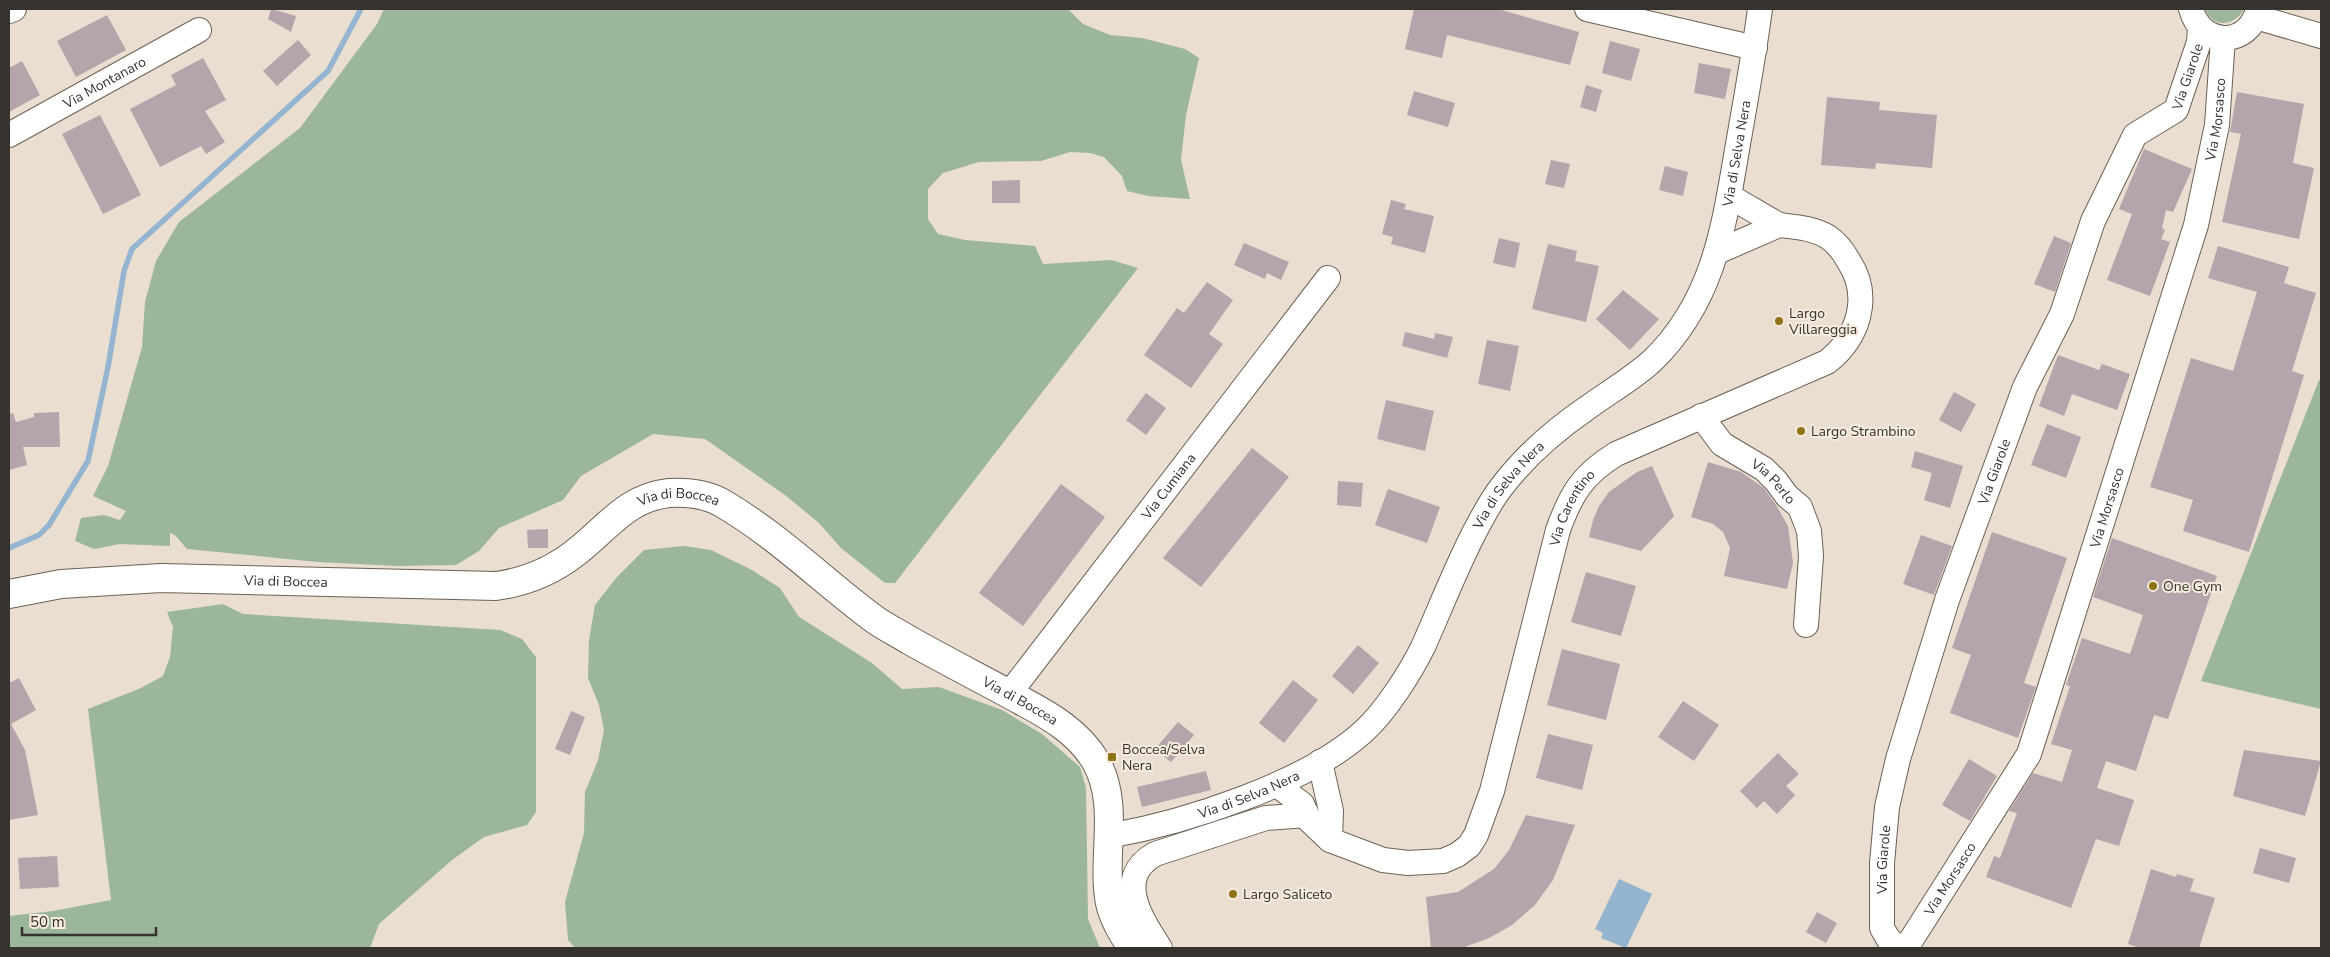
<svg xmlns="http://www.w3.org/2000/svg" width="2330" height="957" font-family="'Nunito Sans',sans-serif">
  <rect width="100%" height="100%" fill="#e9ded0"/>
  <path fill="#9bb69a" d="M384,9h684l15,15 27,11 32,3 43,11 14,9 -13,57 -5,45 9,39 -42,-3 -21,-5 -5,-15 -18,-19 -14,-4 -20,-1 -29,9 -62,1 -36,11 -15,16v30l10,15 27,6 70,6 8,18 68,-4 27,8 -243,315h-10l-44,-35 -22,-25 -34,-28 -80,-56 -52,-5 -72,42 -18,24 -64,28 -20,23 -23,14 -59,1 -79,-4 -131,-13 -12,-14 -5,-2v13l-50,-2 -26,5 -19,-8 6,-23 23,-3 16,5 6,-9 -33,-15 15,-30 34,-119 3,-45 11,-41 23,-39 121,-94 77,-104z
    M2205,9h39c-9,17 -31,20 -39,0z
    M2319,380h2v329l-120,-28z
    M684,546l27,4 41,20 28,18 19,29 73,46 30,26 37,-2 63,23 40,24 38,33 6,21 2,131 12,29h-525l-7,-8 -3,-38 19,-69 1,-41 13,-32 6,-30 -5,-25 -11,-27 1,-38 6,-35 22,-28 27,-27z
    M223,604l20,10 257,16 22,9 14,18v155l-9,13 -43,12 -32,23 -73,64 -9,24h-361v-32l44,-5 58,-11 -23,-191 53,-21 22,-12 7,-19 3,-30 -6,-15z"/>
  <path fill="#94b4cf" d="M1619,879l33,15 -26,54 -25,-10 2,-5 -8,-4z"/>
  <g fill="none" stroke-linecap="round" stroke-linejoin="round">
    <path stroke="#94b4cf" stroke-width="5.5" d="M9,548l30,-13 10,-10 39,-64 20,-94 16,-96 8,-22 196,-178 33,-62"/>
  </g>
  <path fill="#b4a4ab" d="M271,9l25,7 -5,16 -23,-13z
    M1414,9h84l81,23 -9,33 -123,-30 -5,23 -37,-9z
    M107,15l19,35 -50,27 -19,-36z
    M298,40l13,15 -34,31 -14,-15z
    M1610,41l30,8 -9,32 -29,-8z
    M203,58l23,42 -21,11 20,31 -19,12 -5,-8 -41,21 -30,-58 46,-24 -5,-10z
    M22,61l18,34 -31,17v-44z
    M1699,63l32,6 -6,30 -31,-6z
    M1586,85l16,5 -6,22 -16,-5z
    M1414,91l41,12 -7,24 -41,-12z
    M2237,92l67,12 -11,59 21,5 -15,71 -77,-17 19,-88 -11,-2z
    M1827,97l53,5 -1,8 58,5 -5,53 -56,-5 -1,6 -54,-4z
    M100,115l41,80 -38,19 -41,-80z
    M2144,149l48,20 -19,43 -7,-2 -4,18 3,2 -4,9 9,3 -20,54 -43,-16 25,-66 -13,-5z
    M1551,160l19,4 -6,24 -19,-4z
    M1665,166l23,6 -5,24 -24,-6z
    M1020,180v23h-28v-22z
    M1391,200l15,4 -2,5 30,7 -9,37 -34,-9 2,-7 -11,-3z
    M2054,236l17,7 -16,49 -21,-8z
    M1499,238l21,5 -5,25 -22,-5z
    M1244,243l45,19 -8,18 -14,-7 -2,6 -31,-14z
    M1548,244l29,7 -2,10 24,5 -13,56 -54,-13z
    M2218,246l71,21 -5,16 32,10 -24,78 12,4 -55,177 -66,-21 10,-31 -43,-13 41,-129 42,13 24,-79 -49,-14z
    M1207,282l26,18 -24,34 14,10 -32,44 -47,-33 33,-47 7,5z
    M1623,290l36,29 -29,31 -34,-31z
    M1405,332l29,7 1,-6 18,4 -6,21 -45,-12z
    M1487,340l32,6 -9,45 -32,-7z
    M2058,355l41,15 3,-6 28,10 -13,36 -45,-16 -8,22 -25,-10z
    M1954,392l22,12 -15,28 -22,-12z
    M1146,393l20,15 -20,27 -20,-15z
    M1386,400l48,11 -9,40 -48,-12z
    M59,412l1,35h-37l4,18 -18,5v-56l4,-1 3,9 18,-5v-4z
    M2047,424l34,13 -15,41 -35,-13z
    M1252,448l37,29 -88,110 -38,-29z
    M1915,451l48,15 -13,42 -26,-8 8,-27 -21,-6z
    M1708,462l33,10 23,16 12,17 12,21 5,37 -6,26 -63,-13 6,-28 -7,-16 -10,-8 -22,-7z
    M1652,466l22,50 -33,35 -52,-14 4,-17 6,-14 10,-14 28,-20z
    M1338,481l25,2 -2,24 -24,-2z
    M1061,484l44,33 -82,109 -44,-33z
    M1388,489l52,18 -13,36 -52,-18z
    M548,529v19h-20l-1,-18z
    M1992,532l75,26 -43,125 12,4 -18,51 -68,-25 21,-58 -19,-7z
    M1921,535l31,11 -18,49 -31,-11z
    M2112,538l105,38 -49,143 -14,-4 -18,56 -30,-10 -9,27 37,12 -15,46 -23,-7 -25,69 -85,-31 8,-21 6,2 17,-45 -8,-2 24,-38 29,9 10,-32 -21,-6 19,-58 -4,-1 16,-47 48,16 13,-39 -50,-18z
    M1586,572l50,14 -15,50 -50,-14z
    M1358,645l21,18 -26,31 -21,-18z
    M1562,649l58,15 -14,56 -59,-15z
    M19,678l17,32 -25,14 14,26 13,65 -29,5v-137z
    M1293,680l25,20 -34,43 -25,-20z
    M1683,701l36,24 -25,36 -36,-24z
    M571,711l14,6 -15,38 -15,-6z
    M1178,722l16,13 -23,27 -16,-13z
    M1548,734l45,11 -11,45 -46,-12z
    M2244,750l77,11 -16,55 -72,-20z
    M1778,753l21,21 -13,12 9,9 -18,19 -13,-13 -7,7 -17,-17z
    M1969,759l28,17 -27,45 -28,-16z
    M1206,771l5,19 -69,17 -5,-20z
    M1526,815l49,10 -22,55 -18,25 -23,20 -23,13 -27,10h-31l-5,-51 32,-5 36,-23 15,-19z
    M2260,848l36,10 -7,25 -36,-10z
    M57,856l2,31 -39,2 -2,-31z
    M2151,869l25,8 1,-3 17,5 -4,12 25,7 -16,50h-59l-12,-4z
    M1817,912l20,11 -11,20 -20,-11z"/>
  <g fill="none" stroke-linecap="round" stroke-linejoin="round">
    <g stroke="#6b6256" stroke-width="26">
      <g id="minor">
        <path d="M1587,9l168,39"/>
        <path d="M2191,9c10,38 58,39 67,0"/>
        <path d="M9,11l5,-2"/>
        <path d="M2256,17l65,19"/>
        <path id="s1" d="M9,135l190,-105"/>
        <path d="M1717,252l62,-27 -50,-29"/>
        <path id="s2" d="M1701,416l21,28 42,25 12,12 11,15 13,11 9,24 2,25 -5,69"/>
        <path id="s3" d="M1009,694l319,-416"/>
        <path d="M1320,762l11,49 -1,29"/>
        <path id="s4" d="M1277,785l25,19 8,17 20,19 53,20 25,3 35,-2 14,-6 12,-9 7,-11 16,-44 66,-261c13,-36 24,-55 58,-76l211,-92c32,-25 45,-66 21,-102 -5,-9 -11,-17 -20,-23 -15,-9 -32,-10 -49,-12"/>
        <path id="s5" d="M1109,836c77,-14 197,-52 255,-105 22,-20 46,-58 59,-84 17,-38 32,-77 51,-114 8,-15 16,-31 26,-44 23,-31 55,-59 87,-81 22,-16 45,-29 65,-47 63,-61 72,-136 86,-217 8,-45 16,-90 22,-135"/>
        <path d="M1160,948c-18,-28 -47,-70 -5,-94l111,-36 41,-3"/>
        <path id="s6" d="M1900,948l-11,-8 -7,-12v-65l5,-56 11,-48 49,-159 78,-213 37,-73 31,-93 42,-86 41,-25 23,-68 1,-15"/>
        <path id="s7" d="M1906,948l123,-194 167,-529 21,-100 6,-87"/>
      </g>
    </g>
    <g stroke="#6b6256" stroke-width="30">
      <g id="major">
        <path id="s8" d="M9,594l52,-10 100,-6 335,8c29,-4 56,-15 79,-33 32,-24 50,-55 94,-60 17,-1 37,1 53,10 55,32 101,78 152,116 11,8 24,14 35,21 37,21 75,40 113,61 28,15 56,31 73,59 26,44 6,96 15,143 4,17 13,31 22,45"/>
      </g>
    </g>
    <use href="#minor" stroke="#fff" stroke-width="24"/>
    <use href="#major" stroke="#fff" stroke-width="28"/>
  </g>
  <g fill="#907217" stroke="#f6ebdd" stroke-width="2">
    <circle cx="1779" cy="321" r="5"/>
    <circle cx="1801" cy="431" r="5"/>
    <circle cx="2153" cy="586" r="5"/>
    <rect x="1107" y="752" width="10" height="10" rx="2.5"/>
    <circle cx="1233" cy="894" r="5"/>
  </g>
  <g text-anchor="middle" stroke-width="4" stroke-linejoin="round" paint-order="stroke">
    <g font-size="14" fill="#36322d" stroke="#f6ebdd">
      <text dy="5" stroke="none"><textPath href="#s6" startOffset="950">Via Giarole</textPath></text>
      <text dy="5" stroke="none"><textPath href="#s1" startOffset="109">Via Montanaro</textPath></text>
      <text dy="5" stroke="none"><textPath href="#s7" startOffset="892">Via Morsasco</textPath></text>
      <text dy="5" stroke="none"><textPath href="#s5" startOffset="986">Via di Selva Nera</textPath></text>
      <text dy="5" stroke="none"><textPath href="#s6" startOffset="501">Via Giarole</textPath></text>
      <text dy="5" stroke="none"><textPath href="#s2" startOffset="99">Via Perlo</textPath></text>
      <text dy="5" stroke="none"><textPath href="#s5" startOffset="566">Via di Selva Nera</textPath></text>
      <text dy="5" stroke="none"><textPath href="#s3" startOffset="262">Via Cumiana</textPath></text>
      <text dy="5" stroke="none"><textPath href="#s8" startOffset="698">Via di Boccea</textPath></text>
      <text dy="5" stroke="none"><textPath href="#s7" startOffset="488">Via Morsasco</textPath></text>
      <text dy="5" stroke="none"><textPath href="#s4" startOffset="580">Via Carentino</textPath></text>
      <text dy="5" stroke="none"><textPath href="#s8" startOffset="278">Via di Boccea</textPath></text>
      <text dy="5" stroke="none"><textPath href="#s8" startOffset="1102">Via di Boccea</textPath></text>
      <text dy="5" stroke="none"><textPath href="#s5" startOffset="146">Via di Selva Nera</textPath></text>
      <text dy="5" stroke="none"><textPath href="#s6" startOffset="96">Via Giarole</textPath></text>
      <text dy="5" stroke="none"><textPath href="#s7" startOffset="82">Via Morsasco</textPath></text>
    </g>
    <g font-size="14" fill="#36322d" stroke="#f6ebdd" text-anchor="start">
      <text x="1789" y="318">Largo<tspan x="1789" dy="16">Villareggia</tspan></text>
      <text x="1811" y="436">Largo Strambino</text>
      <text x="2163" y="591">One Gym</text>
      <text x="1122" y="754">Boccea/Selva<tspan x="1122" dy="16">Nera</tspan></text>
      <text x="1243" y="899">Largo Saliceto</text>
    </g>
  </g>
  <rect width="2330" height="957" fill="none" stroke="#36322d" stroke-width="20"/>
  <path d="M22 927v8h134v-8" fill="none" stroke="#36322d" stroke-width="2.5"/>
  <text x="30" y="927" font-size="15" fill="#36322d" stroke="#f6ebdd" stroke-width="4" paint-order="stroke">50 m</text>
</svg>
